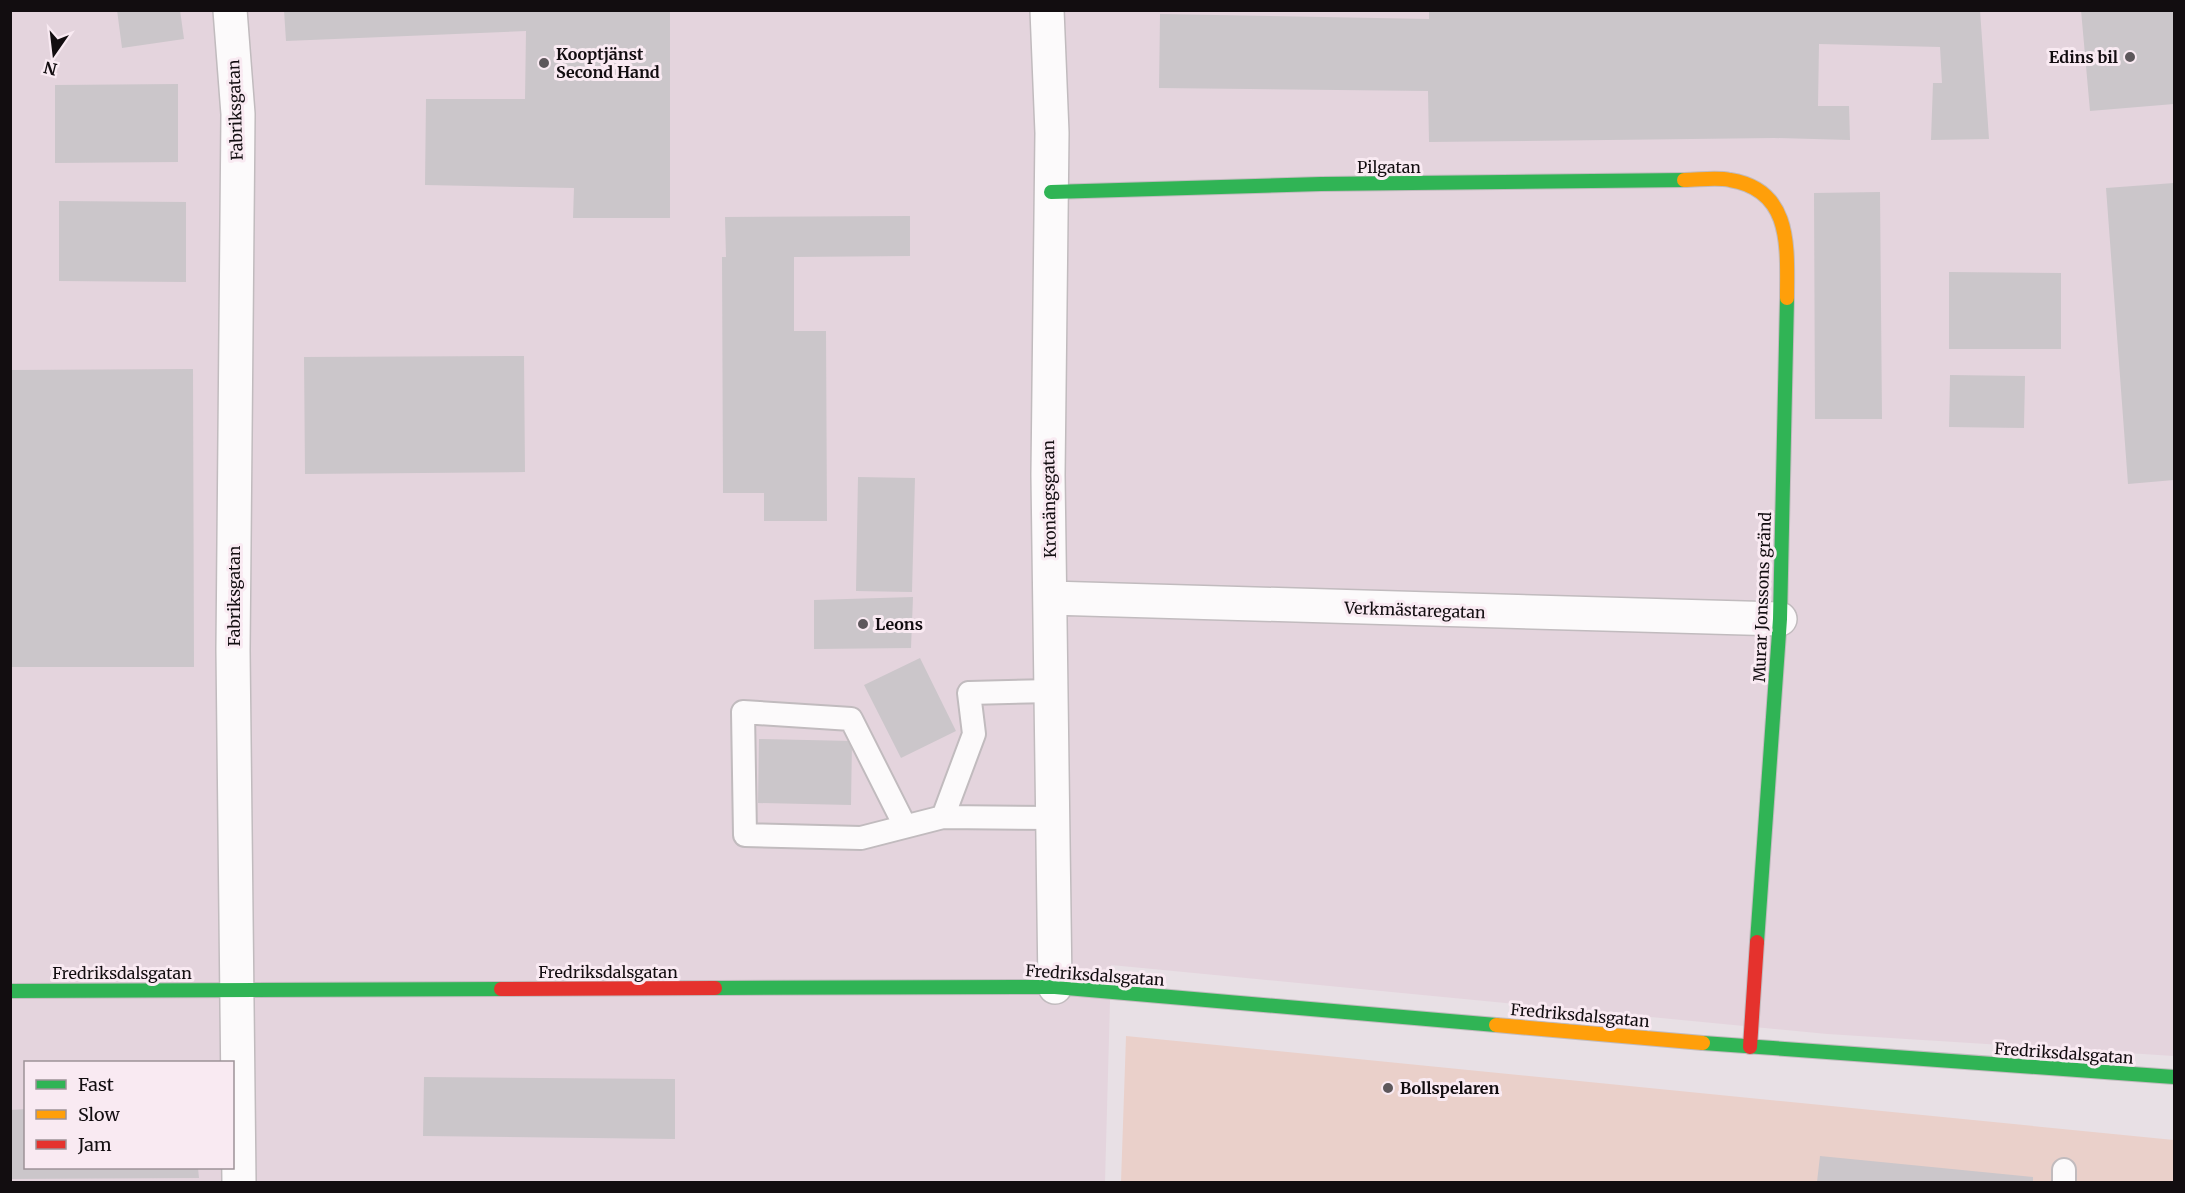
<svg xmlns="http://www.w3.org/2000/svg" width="2185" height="1193" font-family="Merriweather,serif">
  <rect width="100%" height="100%" fill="#e8e0e5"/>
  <path fill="#e4d4dd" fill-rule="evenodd" d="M10,11h2164v1045l-347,-22 -716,-69 -6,217h-1094zM26,1062h206v106h-206z"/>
  <path fill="#ead0ca" d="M1126,1036l1048,104v42h-1053z"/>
  <path fill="#cbc6ca" d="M117,10h63l4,29 -62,9z
    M284,10h386v208h-97l1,-30 -149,-3 1,-86h99l1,-68 -240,10z
    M1429,10h551l9,129 -58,1 2,-57h9l-2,-36 -121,-3 -1,62h31l1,34 -76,-2 -345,4 -1,-51 -269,-3 1,-74 269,5z
    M2081,10h93v94l-84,7z
    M178,84v78l-123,1v-78z
    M2174,183v297l-46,4 -22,-296z
    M1880,192l2,227h-67l-1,-226z
    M59,201l127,1v80l-127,-1z
    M910,216v40l-116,1v74h32l1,190h-63v-28h-41l-1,-236h4l-1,-40z
    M1949,272l112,1v76h-112z
    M524,356l1,116 -220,2 -1,-117z
    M193,369l1,298h-184v-297z
    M1950,375l75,1 -1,52 -75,-1z
    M858,477l57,1 -3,114 -56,-1z
    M913,597l-2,51 -97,1v-49z
    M920,658l36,73 -55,27 -37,-73z
    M759,739l93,2 -1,64 -93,-2z
    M424,1077l251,2v60l-252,-3z
    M26,1109v59h172l1,10 -189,1v-69z
    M1820,1156l213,21v5h-216z"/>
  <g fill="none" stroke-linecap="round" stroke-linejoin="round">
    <g stroke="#c1bbbe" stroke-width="26">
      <path id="lane" d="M1051,818l-108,-1 31,-83 -5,-41 83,-2
        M905,826l-54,-107 -108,-7 2,123 116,3 82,-21
        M2064,1182v-12"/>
    </g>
    <g stroke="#c1bbbe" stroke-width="36">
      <path id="street" d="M230,10l8,104 -5,536 6,532
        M1047,10l5,123 -4,342 7,512
        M1050,598l730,21"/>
    </g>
    <g stroke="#c1bbbe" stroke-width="16">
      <path id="fast" d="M1051,192l270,-8 363,-4
        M1757,942l23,-323 7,-321
        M715,988l340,-1 441,38
        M10,991l491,-2
        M1703,1043l471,34"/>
    </g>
    <g stroke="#c1bbbe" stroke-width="16">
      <path id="slow" d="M1684,180c15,0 32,-3 46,0 63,10 57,69 57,118
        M1496,1025l207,18"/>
    </g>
    <g stroke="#c1bbbe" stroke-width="16">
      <path id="jam" d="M501,989l214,-1
        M1750,1047l7,-105"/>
    </g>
    <use href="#lane" stroke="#fcfafb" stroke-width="22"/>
    <use href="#street" stroke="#fcfafb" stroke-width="33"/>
    <use href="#fast" stroke="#30b455" stroke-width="14"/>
    <use href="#slow" stroke="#ff9f0a" stroke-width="14"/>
    <use href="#jam" stroke="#e5322d" stroke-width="14"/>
  </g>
  <g fill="#5d575b" stroke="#f9eaf2" stroke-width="2">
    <circle cx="2130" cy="57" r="6"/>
    <circle cx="544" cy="63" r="6"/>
    <circle cx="863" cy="624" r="6"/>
    <circle cx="1388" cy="1088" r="6"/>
  </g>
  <g text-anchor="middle" stroke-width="6" stroke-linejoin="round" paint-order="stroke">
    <g font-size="16" font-weight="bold" fill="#120d10" stroke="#f9eaf2" text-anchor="start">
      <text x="556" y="60">Kooptjänst<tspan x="556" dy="18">Second Hand</tspan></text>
      <text x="2118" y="63" text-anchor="end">Edins bil</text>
      <text x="875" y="630">Leons</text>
      <text x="1400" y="1094">Bollspelaren</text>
    </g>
    <g font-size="16" fill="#120d10" stroke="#f9eaf2">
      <text transform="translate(235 110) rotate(-92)" y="6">Fabriksgatan</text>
      <text x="1389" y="173">Pilgatan</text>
      <text transform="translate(1049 499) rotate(-91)" y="6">Kronängsgatan</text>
      <text transform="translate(234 596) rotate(-90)" y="6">Fabriksgatan</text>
      <text transform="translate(1762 597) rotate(-88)" y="6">Murar Jonssons gränd</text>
      <text transform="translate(1415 610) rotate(2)" y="6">Verkmästaregatan</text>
      <text x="608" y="978">Fredriksdalsgatan</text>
      <text x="122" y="979">Fredriksdalsgatan</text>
      <text transform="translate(1095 975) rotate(4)" y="6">Fredriksdalsgatan</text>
      <text transform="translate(1580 1015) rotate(5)" y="6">Fredriksdalsgatan</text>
      <text transform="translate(2064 1053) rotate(4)" y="6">Fredriksdalsgatan</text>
    </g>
  </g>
  <rect width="2185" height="1193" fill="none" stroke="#120d10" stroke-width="24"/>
  <rect x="24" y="1061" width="210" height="108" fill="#f9eaf2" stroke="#9d9298" stroke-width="1.5"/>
  <rect x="36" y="1080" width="30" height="9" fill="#30b455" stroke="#9d9298" stroke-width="1.5"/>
  <text x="78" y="1091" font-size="18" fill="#120d10">Fast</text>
  <rect x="36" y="1110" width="30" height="9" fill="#ff9f0a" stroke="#9d9298" stroke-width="1.5"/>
  <text x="78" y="1121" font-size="18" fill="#120d10">Slow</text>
  <rect x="36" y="1140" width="30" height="9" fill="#e5322d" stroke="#9d9298" stroke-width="1.5"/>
  <text x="78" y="1151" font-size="18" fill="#120d10">Jam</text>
  <g transform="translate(54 54) rotate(194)" stroke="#f9eaf2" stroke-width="4.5" paint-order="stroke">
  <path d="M0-4.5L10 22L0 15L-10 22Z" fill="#120d10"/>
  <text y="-9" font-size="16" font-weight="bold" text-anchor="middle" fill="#120d10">N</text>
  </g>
</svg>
